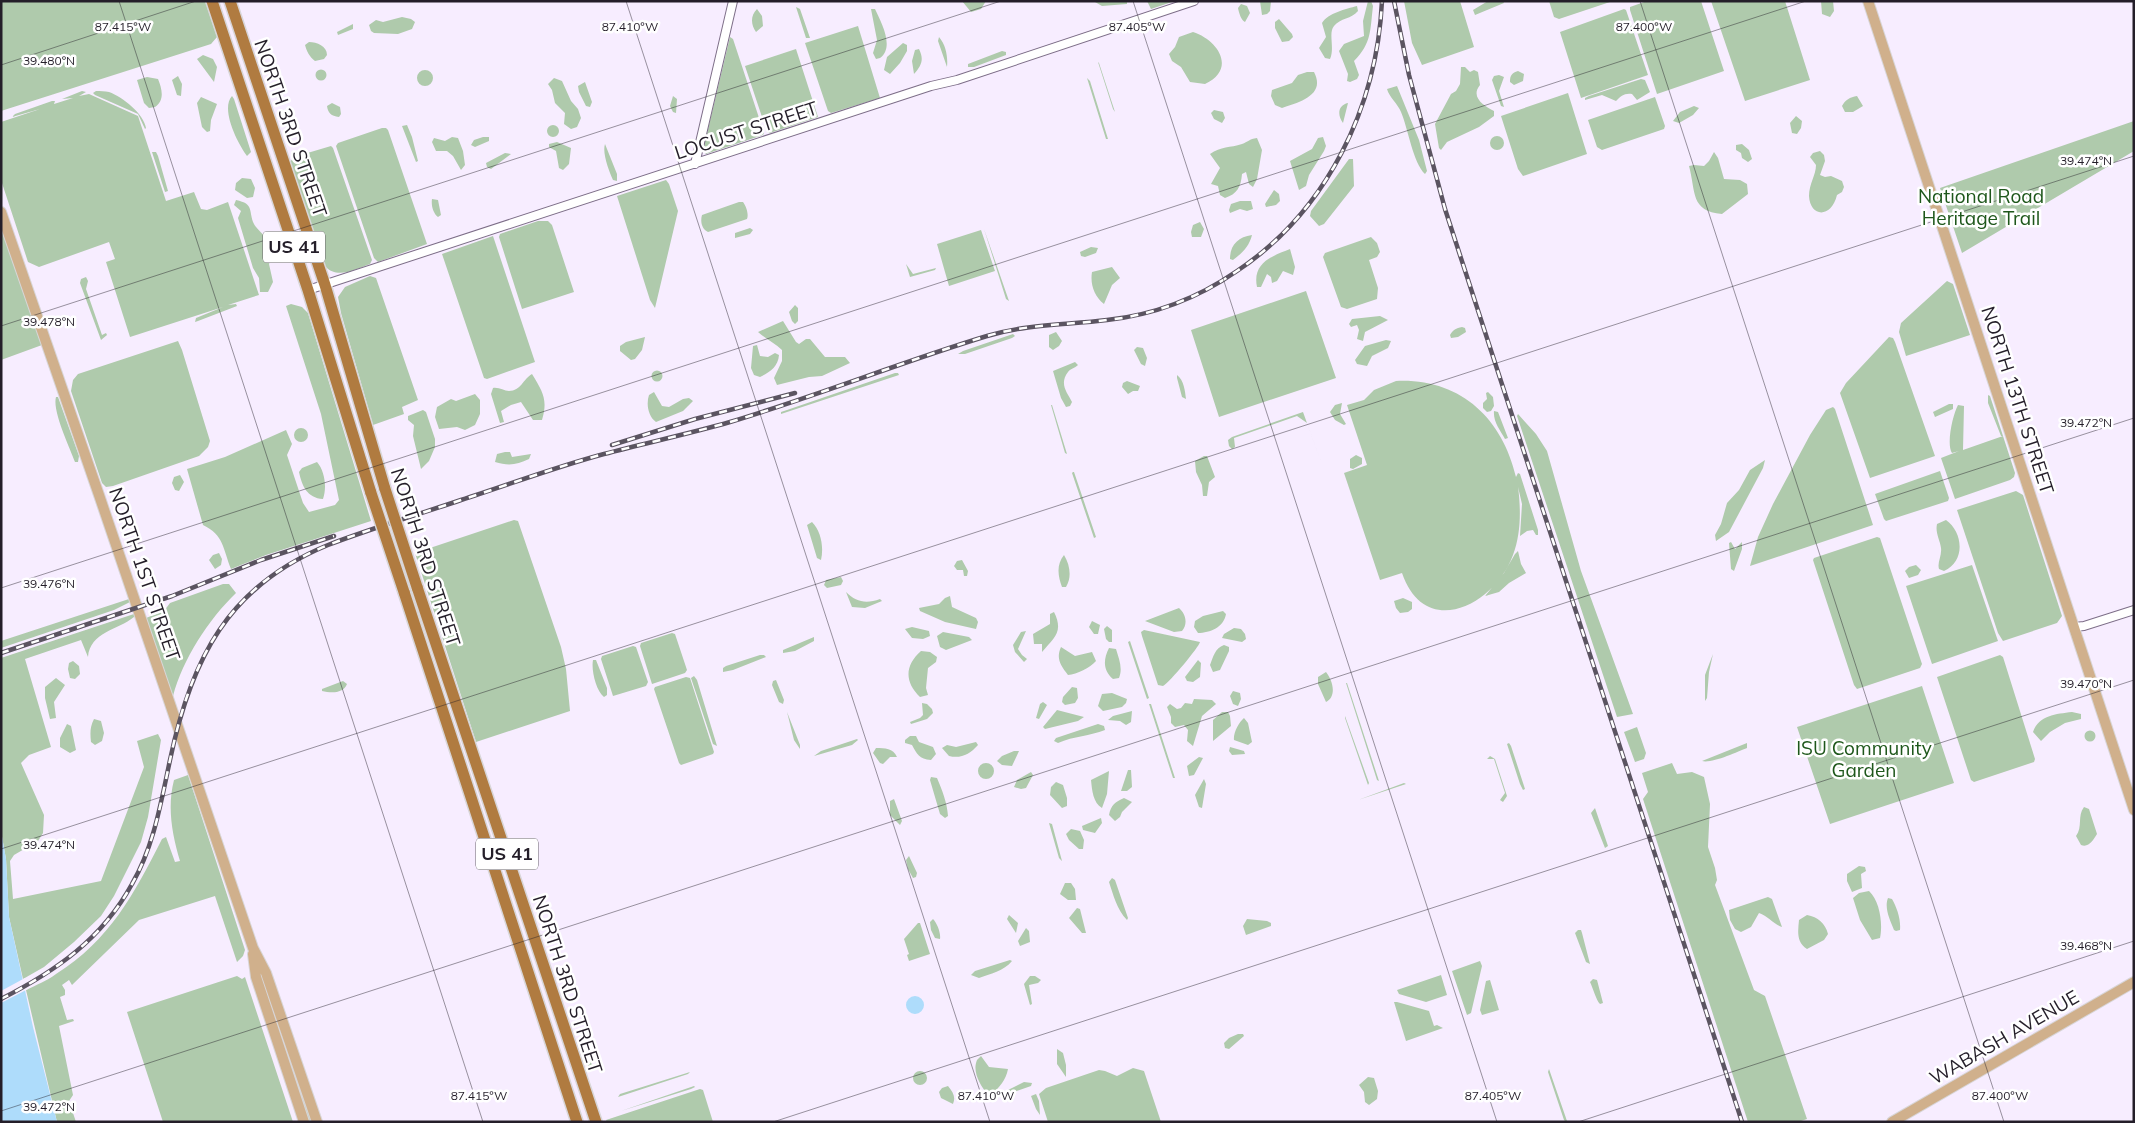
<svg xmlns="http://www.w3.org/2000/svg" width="2135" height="1123" font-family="Mulish,sans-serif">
  <rect width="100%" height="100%" fill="#f7edff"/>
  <path fill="#afcaac" d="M1,1h204l12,36 -6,7 -210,67z
    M962,1h24l-5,8 -10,3z
    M1097,1h30v3l-25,2 -7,-4z
    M1147,1h28l-24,8z
    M1260,1h11l-1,10 -3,3 -5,1z
    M1368,1h3l2,5c-3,24 -1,37 -19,55l5,14 -2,4 -7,3 -3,-1 1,-7 -9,-23 5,-7 20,-8 -1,-15z
    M1404,1h56l14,46 -52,18 -10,-22z
    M1488,1h15l1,2 -29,12 -2,-5z
    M1549,1h64l-54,18 -5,-2z
    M1647,1h54l23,70 -67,23 -27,-84v-3z
    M1711,1h74l25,79 -65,21z
    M1821,1h12l1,10 -4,6 -8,-3z
    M1241,4l6,2 3,7 -5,9c-4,-2 -6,-9 -7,-14z
    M1357,6l1,5c-6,8 -18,7 -24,15 -6,7 1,22 -4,33l-5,-1 -6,-10 7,-11 -4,-14c6,-10 24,-14 35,-17z
    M796,7l4,2 10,29h-4z
    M757,9l5,7 1,10 -7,6c-5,-7 -6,-16 1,-23z
    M871,9h4c6,13 20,38 5,49l-4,1 -3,-6 4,-13z
    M1624,9l2,1 22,65 -67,23 -21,-66z
    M402,17l9,2 4,3 -3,7 -14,5 -24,-1 -3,-2 -2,-6 7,-5 7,2z
    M1279,19l13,15 1,3 -4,4 -7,1 -7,-14v-6z
    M353,24v5l-15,6 -1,-3z
    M858,26l22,72 -49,15 -3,-2 -23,-68z
    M1193,32c25,8 44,37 12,52l-15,-2 -9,-15 -9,-6 -3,-7 6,-7 4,-10z
    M730,37l3,2 31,94 -1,2 -57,19 -3,-4z
    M939,37c7,8 9,20 8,30l-9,-26z
    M309,42c8,0 18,4 18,13l-3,4 -9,2c-6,-5 -8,-9 -10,-16z
    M903,43l4,2v6l-7,12 -10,11 -6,-4 3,-13z
    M796,49l22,68 -48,16 -3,-1 -22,-66z
    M919,49c5,10 3,16 -5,25l-2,-13 3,-11z
    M1002,51l4,1v3l-32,12h-6v-3z
    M203,55l10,4 4,8 -3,15 -17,-23z
    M1098,62l1,1 16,49 -2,-3z
    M1461,67h4l5,5 4,-2 4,2 2,13c-10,12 4,21 14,26v5l-15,11 -32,15 -6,8 -2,-2 -4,-24 16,-30 5,-3 4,-7z
    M315.5 75a5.5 5.5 0 1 1 11 0a5.5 5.5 0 1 1-11 0Z
    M417 78a8 8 0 1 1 16 0a8 8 0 1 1-16 0Z
    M1518,71l6,3 -1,7 -9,4 -4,-3c0,-7 2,-9 8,-11z
    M1307,72h7c12,23 -14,30 -32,36l-7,-3 -4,-9 1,-6 20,-7 6,-8z
    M1499,75l5,2 -5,14 5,16 -3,-1 -9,-26 2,-4z
    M178,76l4,8 -1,12 -4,-1 -5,-15z
    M147,77l11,2c4,10 7,21 -3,28l-6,1 -5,-5 -7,-23z
    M554,78l8,3 9,20 7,8 3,9 -4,9 -6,2 -7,-5 1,-11 -10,-10 -3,-13 -4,-6z
    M1087,78l3,3 18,58h-2z
    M1641,79l4,1 5,12 -13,8 -5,-6c-8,-1 -11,2 -16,7l-14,-6 -17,5v-2l4,-2z
    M585,82l7,20 -2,5 -4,-1 -7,-14 -1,-6z
    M1397,86l22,54 8,31 -2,3c-12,-11 -17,-46 -24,-62 -3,-8 -12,-15 -14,-23z
    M82,91l4,1 -7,4 10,-2 49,22 28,85 28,-9 7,17 6,1 21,-8 31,93 -31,10 8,-1 1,2 -39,15 -3,1 1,-4 27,-11 -93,30 -24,-75 9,-3 -6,-17 -70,25 -11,-5 -27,-82v-58l39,-13 -28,8 3,-3 37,-13h3l-1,3 19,-6 -11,1z
    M96,91c4,0 9,0 13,1 14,5 35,22 37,36l-1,1 -7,-15 -43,-19 -2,-2z
    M1568,93l19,61 -64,22 -5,-7 -17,-53z
    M232,96l2,3 17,53 -4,4c-9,-12 -27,-47 -15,-60z
    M673,96l4,3 -1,14 -3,-1 -3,-6z
    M1857,96l6,10 -10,6h-8l-3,-6c3,-6 8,-9 15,-10z
    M201,97l16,7 -6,16 -1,11 -3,1 -5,-5 -5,-24z
    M1655,97l10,29 -1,3 -62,21 -5,-3 -9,-27z
    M332,103l8,4 1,7 -2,3c-8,-1 -11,-4 -12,-11z
    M1348,103l-5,20c-6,-8 -5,-18 5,-20z
    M1694,106l5,2 -6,7 -14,8 -6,-2 7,-9z
    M1214,110l9,2 2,6 -3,5 -8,-4 -3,-6z
    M1796,116l6,5 -1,7 -4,6 -5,-1 -2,-10z
    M2134,121v30l-172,102 -22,-65z
    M547 131a6 6 0 1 1 12 0a6 6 0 1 1-12 0Z
    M407,125l5,12 6,24 -2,1 -14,-36z
    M382,128h4l2,2 39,114 -49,18 -4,-4 -38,-112 2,-3z
    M1490 143a7 7 0 1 1 14 0a7 7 0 1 1-14 0Z
    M452,137l6,1 5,13 2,14 -4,5 -8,-14 -6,-5h-11l-4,-9 2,-4 11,3z
    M483,137h6v4l-14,6 -4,-2 3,-5z
    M1323,137l3,9 -2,5 -15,24 -3,11 -7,4 -9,-29 22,-12 6,-11z
    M1257,138l5,12 -5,29 -4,8 -4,-3 -3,-12 -4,2c-1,13 -5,20 -17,24l-5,-3 -2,-9 -7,-2 9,-16 -10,-14c11,-8 20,-6 32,-10 6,-2 7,-5 15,-6z
    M557,142l14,6 -2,16 -6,6 -4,-2 -3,-17 -7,-4v-3z
    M605,144l12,30v7l-4,-1c-4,-9 -11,-27 -8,-36z
    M1742,144l7,6 3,9 -4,3 -6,-4 -1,-5 -5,-3v-5z
    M331,146l2,2 39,112 -2,4c-14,5 -33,16 -45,2l-35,-104 4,-5z
    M1820,151l4,4 1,6 -5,14 5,2 6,-1 11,5 2,6 -2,5 -5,3c-6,24 -27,22 -28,1 0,-12 7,-21 7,-31l-6,-8 3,-4z
    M152,152h4l2,4 10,35 -3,1z
    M1714,152l4,6 6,21 16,1 7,4 1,10 -26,20c-32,-3 -26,-22 -33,-48l5,-1 10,1 5,-5z
    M505,153l6,1 -20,15 -4,-2 -1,-4z
    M1349,159h4l1,27 -30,38 -5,2 -9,-10 1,-5z
    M242,178l9,1 4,9 -2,9 -6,1 -12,-8 1,-7z
    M666,180l3,4 9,27 -23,97 -5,-8 -33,-104z
    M1274,190l5,4 1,7 -4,4 -10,2 -1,-3z
    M432,199l6,1 3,15 -3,2c-5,-4 -7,-12 -6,-18z
    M236,200c19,4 12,11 18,24 3,6 17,17 23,24l-8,16 4,18 -5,10h-8l-1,-14 -6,-10 -15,-50 3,-7 -7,-6z
    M1240,201h11l2,8 -6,2 -7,-2 -10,4 -1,-3 2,-6z
    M739,202h4c3,4 6,12 4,17l-39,13c-6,-3 -8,-10 -6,-17z
    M538,221h10l4,4 22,67 -52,17 -23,-72 1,-3z
    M1200,222l4,7 -3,8h-9l-1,-5 2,-7z
    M1,224l41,121 -41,15z
    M750,228l3,2 -3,4 -15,4v-5z
    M984,229l25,72 -3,-2z
    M981,230l14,41 -46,15 -12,-42z
    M1252,235c-3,12 -10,18 -19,25l-3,-1c0,-14 8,-22 22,-24z
    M493,236l42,126 -48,17 -3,-1 -42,-124z
    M1371,237l6,6 3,9 -3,5 -8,3 9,28 -1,11 -30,10 -6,-2 -18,-50 2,-4z
    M1091,247l7,1 -2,5 -11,4 -4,-1 -1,-4z
    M1290,249l5,18 -2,8 -10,-4 -6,10 -5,2 -1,-6 -4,-3 -6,13h-4c-5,-24 15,-31 33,-38z
    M906,264l7,10 23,-6 -1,2 -25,7z
    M1112,267l8,11 -8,7 -8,19c-10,-8 -14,-20 -12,-32z
    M370,276l6,2 42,122 -16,7 2,7 -31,11 -32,-112 -3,-16 7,-10z
    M86,277l2,4 -2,8 16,46 4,-2 1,2 -6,5 -21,-57 1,-4z
    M1947,281l6,3 17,51 -64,21 -7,-24 2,-9z
    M1306,291l30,87 -117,39 -28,-87z
    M291,304l11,3 6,6 63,208 -105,34 -35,14c-8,-20 -7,-34 -28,-44l-16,-56 38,-12 61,-27 6,14 -5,11 16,48 6,9 26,-7 4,-5 -18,-86 -35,-108z
    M795,305l3,3v13l-3,3 -3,-3 -3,-9z
    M1380,316l8,4 -23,12 -2,9 -6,-2 2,-9 -2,-5 -6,2 -2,-3 3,-5z
    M783,321l13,21 3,2 7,-5h4l15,18h20l5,6 -28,13 -13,1 -32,8 -3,-7 8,-17v-11c-7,-7 -16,-11 -24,-18z
    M1462,327l3,1 1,4 -8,5 -7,1 -1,-3c3,-5 6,-7 12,-8z
    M1056,332l6,9 -3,5 -6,4 -4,-3v-12z
    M1013,334l2,2 -3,2 -47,16h-7l5,-3z
    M645,337l-3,13 -7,9 -4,1 -11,-9v-5l6,-4z
    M1889,337l4,1 2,4 40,114 -65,22 -30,-85 6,-10z
    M1386,340l5,1 -3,7 -16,8 -5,10 -10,-2 -2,-4 10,-14z
    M178,341l4,9 28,91 -2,6 -9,9 -86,30 -7,1 -4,-4 -31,-92 2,-11 5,-6z
    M757,345l3,11 8,1 7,-4 4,2c-1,12 -9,17 -19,22l-6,-2 -3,-7 2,-22z
    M1137,347l6,1 4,10 -2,8 -4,-2 -7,-14z
    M1075,362l3,3c-3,3 -8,4 -10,7 -9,12 -1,20 4,30l-2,4 -4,1 -5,-9 -8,-27z
    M651.5 376a5.5 5.5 0 1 1 11 0a5.5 5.5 0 1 1-11 0Z
    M895,373h3l1,2 -118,39v-2l6,-2z
    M532,374c11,18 16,26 10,46h-9l-12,-18 -10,3 -10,6 3,11 -4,1 -9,-29 2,-6c6,-1 11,3 16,3 12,0 14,-12 23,-17z
    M1177,375c7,5 8,16 9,24l-4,-2 -5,-19z
    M1127,381l13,5 -2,5h-5l-5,3 -6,-7 1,-4z
    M1396,381c63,-3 106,36 120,96l2,-4 2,1 18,56v5h-2l-3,-5 -6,1 -7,5 2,-32 -4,-17c3,22 3,47 -5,68 -19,51 -88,85 -111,18l-22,7 -36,-107 23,-8 -20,-60 17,-5 10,-10z
    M654,392l8,14 7,1 14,-8 6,-1 4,3 -10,10 -27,11c-8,-6 -10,-18 -7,-27z
    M1488,392l5,5 1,9 -3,5 -4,1 -4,-4v-5l4,-4 -1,-6z
    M475,394l5,6v14l-5,11 -10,5 -8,-3 -18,2 -4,-12 2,-10 14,-8 5,2z
    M1988,395l2,1 13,40h-2l-13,-33z
    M56,397h2l21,59 -1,6h-3c-5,-14 -23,-51 -19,-65z
    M1342,403l-2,11 6,10 -2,1 -9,-5 -5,-8 5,-7z
    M1949,404h4v5l-18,8 -2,-5z
    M1051,405h1l15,49 -2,-1z
    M1958,405l6,1 -1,44 40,-14 12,37 -1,4 -4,3 -55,19 -14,-41 18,-7 -7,2c-6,-9 1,-39 6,-48z
    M1833,407l2,2 38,116 -123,41 8,-29 15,-33 37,-69 16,-25z
    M423,410l3,2 9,27v8l-6,14 -8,8 -8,-33 1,-11 -6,-5v-4z
    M1494,411l4,1 10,26 -3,1c-5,-9 -12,-17 -11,-28z
    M1303,412l22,61 -18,-50 -10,-7 -63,22 1,9 -3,2 -3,-3 -1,-6 4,-3z
    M1518,414l18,20 11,17 34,120 52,143 -16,3 -100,-301z
    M294 435a7 7 0 1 1 14 0a7 7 0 1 1-14 0Z
    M505,452h5l2,5 19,-3 -2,5c-12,6 -21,7 -34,3l2,-8z
    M1356,455l6,3v6l-9,5 -3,-1v-9z
    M1204,456h3l8,21 -6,5 -2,14h-4l-1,-11 -6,-13 -1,-11z
    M1765,460l-2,8 -34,64 -13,9 -1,-6 6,-11 6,-21 12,-13 11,-20z
    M317,462c8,9 10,26 6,37 -16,-1 -21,-13 -24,-27l3,-4z
    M1940,471l9,27 -1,3 -62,20 -2,-2 -9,-25z
    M1073,472h1l22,65 -2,1 -22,-65z
    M180,475l4,7 -5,9 -4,-1 -3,-7 2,-6z
    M2016,491l7,4 39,121 -5,7 -54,18 -5,-8 -41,-123z
    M514,520l4,1 43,126 5,22 4,42 -94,31 -61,-189z
    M1946,520c17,12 20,41 -2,51l-5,-2c-2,-7 3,-13 2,-21 -1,-8 -6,-15 -4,-24z
    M812,522c9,9 12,25 9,38l-4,-2 -10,-33z
    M1877,537l3,1 42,126 -2,4 -63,21 -3,-4 -41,-125 1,-2z
    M1731,542l4,7 7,-7v7l-8,22 -3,-2 -2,-26z
    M1518,551l3,13 5,9 -17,10 -10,9 -14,4 19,-23 11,-19z
    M219,553l3,6 -1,6 -6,4 -6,-9 4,-5z
    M1064,555c6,10 8,22 2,32h-4c-4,-11 -6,-22 2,-32z
    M962,560l6,11 -1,5h-3l-1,-6h-6l-3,-4 3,-5z
    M1916,565l5,5 -3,5 -9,3 -4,-7 4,-4z
    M1972,565l26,76 -66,23 -26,-78z
    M841,577l2,4 -2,4 -14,3 -3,-3 2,-5z
    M223,584h6l7,9c-28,27 -53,66 -63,103l-27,-78 18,-7 6,-8z
    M846,592c10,10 20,12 34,7l2,2 -17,7 -13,-1z
    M950,596l2,11 24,11 2,4 -2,7 -31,-7 -25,-11 -1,-3 20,-4 6,-6z
    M1403,598l9,4v7l-4,3 -8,1 -4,-5 -2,-7z
    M129,599l1,3 -16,8 -113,38v-7z
    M1179,608c7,6 9,16 3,23l-8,1 -29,-11z
    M1223,611l3,3c-2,13 -16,19 -28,19l-4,-6 1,-6 8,-5z
    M1054,612c10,20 0,26 -12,40v-8h-8l-1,-10 17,-10v-10z
    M134,614v3c-16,13 -44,15 -46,40l-7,-17 -56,19 26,88 -22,8 -8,8 23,52 -1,18 -5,8 -24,14 -4,6 3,38 88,-18 43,-114 -7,-26 21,-7 3,6 -13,77 -7,25 -27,54 -13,20 -27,26 -30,25 -21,12 -14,-62 -3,-58 -5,-28v-173z
    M1092,621l8,4 -2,9h-4l-5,-7z
    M1107,626l5,4v12h-3l-3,-3 -2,-10z
    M912,627l17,4 1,5 -7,3 -11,-1 -7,-9z
    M1234,628l7,1 4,5 1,5 -4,3 -20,-4 2,-4z
    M1144,630l56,12c-1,5 -30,40 -37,44l-5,-1 -1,-3 -15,-46 -1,-4z
    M1026,631l-8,18 4,6 5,4 -3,3 -9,-10 -2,-7 8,-13z
    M943,632l26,5 3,3 -26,10 -6,-3 -3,-11z
    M672,633l3,1 12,36 -2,3 -33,11 -12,-38 1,-3z
    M814,637v4l-19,10 -12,2v-3z
    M1130,641l19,57 -2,1 -19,-57z
    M1224,645l5,2v4l-9,19 -7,2 -3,-7c3,-8 5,-17 14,-20z
    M633,646l3,1 12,35 -2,4 -33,10 -12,-37 1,-3z
    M1061,647l14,9 17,-4 4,9c-6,7 -19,13 -28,14 -8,-10 -12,-17 -7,-28z
    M1109,648l7,1c3,10 7,19 3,29l-6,1c-10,-9 -10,-19 -4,-31z
    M921,651l9,1 7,5 -1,5 -8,6 -2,20 2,7 -8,2c-16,-15 -15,-32 1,-46z
    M1713,654l-4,18 -2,26 -2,3v-26z
    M760,655h4l2,2 -33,13 -10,2v-4l3,-2z
    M2000,655l3,2 32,102 -1,3 -60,20 -3,-2 -34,-103z
    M593,660h3l11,28v7l-3,2c-8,-6 -13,-27 -11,-37z
    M1198,660l3,3 -1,14 -7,5 -6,-1 -2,-4z
    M73,661l6,5 1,8 -5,5 -5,-1 -2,-9 1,-6z
    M1326,672c7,9 11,24 0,30l-8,-18v-7z
    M694,676l3,4 20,66 -4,-2 -22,-66z
    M686,677l4,1 24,74 -1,2 -32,11 -2,-2 -25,-74 1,-2z
    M56,678l9,7 -11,17 2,16 -6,1 -5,-21v-11z
    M776,680l8,20 -1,4 -4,-2 -7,-17 1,-4z
    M343,681l4,3c-4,10 -16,9 -25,7v-2z
    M1346,683h1l32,98 -2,-1z
    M1922,686l32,97 -124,41 -33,-97z
    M1072,687l5,1 1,10 -3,5 -10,2 -3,-3 1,-5z
    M1233,691l7,2 1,6 -3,7 -5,-2 -3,-8z
    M1112,693l15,6 -1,4 -4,4 -19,4 -5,-5 4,-12z
    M1194,699l18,1 4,4 -14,12 -9,30 -6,-5 1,-11 -4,-5 -9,2 -4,-4v-6l-4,-10 3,-3 7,5 4,-1 4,-5 7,1z
    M1043,702l4,3 -8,14 -3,-1 4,-14z
    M922,703l5,1 5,5 1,4 -6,6 -16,5 -1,-2 10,-4 3,-3z
    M1149,704h2l24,74h-2z
    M1057,710l27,7 -6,4 -33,8 -2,-2z
    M1132,711l-1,11 -5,3 -6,-4 -12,-1 5,-4z
    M787,712l13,33v4l-6,-9z
    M1222,712h6l2,4 1,10 -18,15v-21z
    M2072,712l9,2v5l-16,4 -15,9 -9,9 -8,-9c6,-17 23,-18 39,-20z
    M1345,716l24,67 -1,2 -23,-67z
    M1244,718l4,5 4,19 -4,3 -14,-5c-1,-7 5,-18 10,-22z
    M94,719l7,2 3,12 -2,8 -7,4 -4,-3c-1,-9 -1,-15 3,-23z
    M67,724l4,2 5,24 -6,3 -10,-6v-9z
    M1098,724l6,2 1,4c-15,6 -31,6 -47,13l-4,-2 2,-3z
    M1637,727l9,26 -2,6 -9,3 -11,-30z
    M2084.5 736a5.5 5.5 0 1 1 11 0a5.5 5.5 0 1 1-11 0Z
    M910,736h6l3,6 14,5 3,7 -5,6c-12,-1 -14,-6 -19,-15l-7,-2v-3z
    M857,739l1,1 -6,5 -38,11 7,-5z
    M976,742l2,3c-8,9 -17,14 -29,11l-7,-8 5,-3 9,2z
    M1509,743l2,3 14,43 -2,1 -3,-6 -13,-40z
    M1747,743v5c-10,4 -36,16 -45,13z
    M1230,747l14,4 1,3 -13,1 -3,-4z
    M876,748c9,0 17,0 21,9h-7l-7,7 -3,-1 -7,-10z
    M1014,751h5l-7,15 -10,-1 -5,-4 5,-5z
    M1490,756l5,3 12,37 -4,6 -3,-2 5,-7 -11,-34h-7z
    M1199,757l4,1 -9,17 -5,1 -2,-10z
    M978 771a8 8 0 1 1 16 0a8 8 0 1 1-16 0Z
    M1672,763l5,11 15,-2 12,5 6,27 -2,43 7,21 2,12 -2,5 39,105 11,6 42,123 -9,3h-50l-105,-323 5,-7 -6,-19z
    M1128,770h3l1,17 -5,4h-6z
    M1109,771l-2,23 -5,14c-9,-5 -10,-18 -11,-28z
    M1031,772l2,3 -7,13 -5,1 -7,-2 3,-7z
    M188,775l57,175 -2,6 -6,6 -22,-66 -76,24 -67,65 -3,-5 -7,5 3,5v5l-5,2 7,23 6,-1 1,2 -15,5 14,69 -4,6 7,21h-19l-31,-132c10,-5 21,-9 30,-16 54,-34 78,-80 106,-135l4,-2 9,25 5,-1c-8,-27 -13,-54 -6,-81z
    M931,777l6,1c5,12 10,24 11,38l-3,2 -5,-4 -10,-34z
    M1204,779l2,5 -4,24 -3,-1 -4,-12z
    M1056,782l7,3 4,13v8l-5,2 -12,-13 1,-8z
    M1404,783l2,1 -48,16z
    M1124,798l8,4 -10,10 -2,5 -5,4 -6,-6c2,-10 6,-13 15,-17z
    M894,799l8,22 -2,4 -10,-10v-14z
    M2084,807l5,2 8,25c-4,6 -8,14 -16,11l-5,-9c7,-9 1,-20 8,-29z
    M1595,808l13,38 -3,2 -14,-35z
    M1101,818l1,5 -7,10 -12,-3 -1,-4z
    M1049,823l3,1 10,37 -3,-3z
    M1071,829l9,2 4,9 -1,9h-4l-10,-9 -3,-6z
    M909,856l8,17 -1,4 -3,1 -5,-9 -2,-9z
    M1859,866l6,1 1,4 -5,3 1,14 -10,4 -5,-11v-7z
    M1112,878l3,2 13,38 -1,2c-10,-10 -14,-26 -18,-38z
    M1065,883h6l4,6 1,11h-8l-8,-6z
    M1869,891c11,10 14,33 11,47l-8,2 -12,-20 -7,-22 6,-5z
    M1768,897l4,2 10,28c-9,-3 -14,-11 -23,-14l-8,14 -10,5 -6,-3 -5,-9 -1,-10z
    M1888,898l4,1c5,9 9,20 8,31l-4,1 -2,-1c-4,-10 -10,-22 -6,-32z
    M1077,908l3,1 6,24h-4l-13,-15z
    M1009,915l9,8 -2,10 -9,-14z
    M1807,915c11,2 18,8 21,19l-4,6 -17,9c-11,-7 -9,-18 -8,-29z
    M933,919c4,4 8,14 7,20l-5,-1 -4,-8 -1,-8z
    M1247,919l20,2 4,2v3l-25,9 -3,-9z
    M918,923h2l10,31 -21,7 -2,-6 2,-1 -5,-15z
    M1026,928l3,3 1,11 -10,4 -2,-5z
    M1578,930h3l1,3 8,31 -4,-2 -11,-29z
    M1010,960l2,1c-8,10 -22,13 -33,17l-8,-3 4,-4z
    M1480,961l2,5 -11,47 -4,2 -15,-44z
    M1441,975l6,20 -21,7 -27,-8 -2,-4z
    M237,976l5,3 3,-2 48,145h-130l-36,-110z
    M1030,976h5l6,4 -3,3 -9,2 3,19 -2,1 -6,-21z
    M1593,979l4,1 6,23 -3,1c-4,-4 -7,-16 -10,-22z
    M1490,980l9,30 -17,5 -2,-5 6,-29z
    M266,981l46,141h-5l-46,-140z
    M1394,1002h3l32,9 5,15 3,-1 6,3 -37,13z
    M1238,1034h5l1,2 -15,13 -4,-1 -1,-5 5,-5z
    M584,1048l6,8 3,15 -4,-3 -6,-18z
    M1057,1049l6,4 3,12v12l-9,-13z
    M981,1056l8,11 19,2c-2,11 -9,19 -17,26h-3c-8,-10 -16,-23 -11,-35z
    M1133,1068l11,3 17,51h-113l-9,-28 7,-6 53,-18 6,1 12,5z
    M1549,1069l18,52 -1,1 -2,-2 -16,-48z
    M913 1078a7 7 0 1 1 14 0a7 7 0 1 1-14 0Z
    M690,1072l-2,2 -70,23 2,-3z
    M1368,1077l6,1 4,13 -1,8 -8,6 -4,-3 -1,-10 -5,-7z
    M1024,1082l8,1 -1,3 -23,8 -2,-3z
    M694,1086l1,1 -4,2 -70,22z
    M948,1086c5,6 8,11 5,18l-12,-6 -2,-6 3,-4z
    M700,1089l3,1 10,32h-106l-1,-2z
    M1036,1094l3,7 1,14 -4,-6 -5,-13z"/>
  <path fill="#aedcfb" d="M1,831l5,28 3,58 24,110 24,95h-56z
    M906 1005a9 9 0 1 1 18 0a9 9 0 1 1-18 0Z"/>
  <path fill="#f7edff" d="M25,978l3,11 -27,14v-12z"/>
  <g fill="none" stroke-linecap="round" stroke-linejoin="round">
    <g stroke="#7d6e88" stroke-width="10">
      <path id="minor" d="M695,164l38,-163
        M308,290l623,-204 26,-6 237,-79
        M2074,627l10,-1 50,-16"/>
    </g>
    <g stroke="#d8d6d8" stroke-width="12">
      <path id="major" d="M1868,1l266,809
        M1,212l98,283 154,453 13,25 51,149
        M253,954l3,23 48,145
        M1892,1122l242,-140"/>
    </g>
    <g stroke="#d8d6d8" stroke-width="14">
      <path id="highway" d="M212,1l96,289 63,203
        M230,1l95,284 60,204
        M417,587l179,535
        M404,592l173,530"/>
    </g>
    <use href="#minor" stroke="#fff" stroke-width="8"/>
    <use href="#major" stroke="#d0b08c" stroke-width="10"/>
    <use href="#highway" stroke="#b07b40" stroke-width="11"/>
    <g stroke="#5b5461" stroke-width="4.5">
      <path id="rail" d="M1394,1l15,74 36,134 297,913
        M612,445l83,-26 100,-26
        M1,653l171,-57 89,-36 73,-24
        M1,999c55,-28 101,-60 131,-115 22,-38 29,-82 38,-124 21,-101 58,-174 158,-215 44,-17 89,-30 133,-45 47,-15 94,-33 143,-46 42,-11 84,-20 126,-32 87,-26 171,-60 257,-86 40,-12 80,-11 120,-16 47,-5 91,-22 130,-49 90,-60 140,-164 145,-270"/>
    </g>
    <use href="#rail" stroke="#fff" stroke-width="2.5" stroke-dasharray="8" stroke-linecap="butt"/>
    <g stroke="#d8d6d8" stroke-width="14" stroke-linecap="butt">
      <path id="highway-bridge" d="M385,489l32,98
        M371,493l33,99"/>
    </g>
    <use href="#highway-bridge" stroke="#b07b40" stroke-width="11"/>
  </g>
  <path fill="none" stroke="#241e29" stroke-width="1" stroke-opacity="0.45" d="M119,1l364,1121M626,1l364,1121M1133,1l364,1121M1640,1l364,1121M1,65l195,-64M1,326l1000,-325M1,588l1805,-587M1,849l2133,-693M1,1111l2133,-693M773,1122l1361,-442M1578,1122l556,-181"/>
  <g text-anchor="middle" stroke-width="5" stroke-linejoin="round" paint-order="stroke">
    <g fill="#fff" stroke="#666269" stroke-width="1">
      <rect x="263" y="231.5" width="62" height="31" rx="4"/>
      <rect x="476" y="838.5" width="62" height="31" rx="4"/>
    </g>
    <g font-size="18" font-weight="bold" fill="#241e29">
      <text x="294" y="253">US 41</text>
      <text x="507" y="860">US 41</text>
    </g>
    <g font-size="19" fill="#241e29" stroke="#fff">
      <text transform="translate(291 128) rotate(71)" y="7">NORTH 3RD STREET</text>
      <text transform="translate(746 130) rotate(-18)" y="7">LOCUST STREET</text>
      <text transform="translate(2018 400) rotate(72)" y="7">NORTH 13TH STREET</text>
      <text transform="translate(426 557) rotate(72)" y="7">NORTH 3RD STREET</text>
      <text transform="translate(145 574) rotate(71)" y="7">NORTH 1ST STREET</text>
      <text transform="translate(568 984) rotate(72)" y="7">NORTH 3RD STREET</text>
      <text transform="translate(2004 1037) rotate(-30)" y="7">WABASH AVENUE</text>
    </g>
    <g font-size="19" fill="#1e571b" stroke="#fff">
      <text x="1981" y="203">National Road<tspan x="1981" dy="22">Heritage Trail</tspan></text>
      <text x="1864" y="755">ISU Community<tspan x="1864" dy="22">Garden</tspan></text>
    </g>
  </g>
  <g font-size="12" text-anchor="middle" fill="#241e29" stroke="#fff" stroke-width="5" stroke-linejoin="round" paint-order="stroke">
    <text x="123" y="31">87.415°W</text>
    <text x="630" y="31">87.410°W</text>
    <text x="1137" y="31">87.405°W</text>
    <text x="1644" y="31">87.400°W</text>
    <text x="49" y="65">39.480°N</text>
    <text x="2086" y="165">39.474°N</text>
    <text x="49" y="326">39.478°N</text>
    <text x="2086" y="427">39.472°N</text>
    <text x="49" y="588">39.476°N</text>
    <text x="2086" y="688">39.470°N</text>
    <text x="49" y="849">39.474°N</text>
    <text x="2086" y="950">39.468°N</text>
    <text x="479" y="1100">87.415°W</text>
    <text x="986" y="1100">87.410°W</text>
    <text x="1493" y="1100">87.405°W</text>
    <text x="2000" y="1100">87.400°W</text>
    <text x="49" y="1111">39.472°N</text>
  </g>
  <rect width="2135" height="1123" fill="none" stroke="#241e29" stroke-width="5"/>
</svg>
